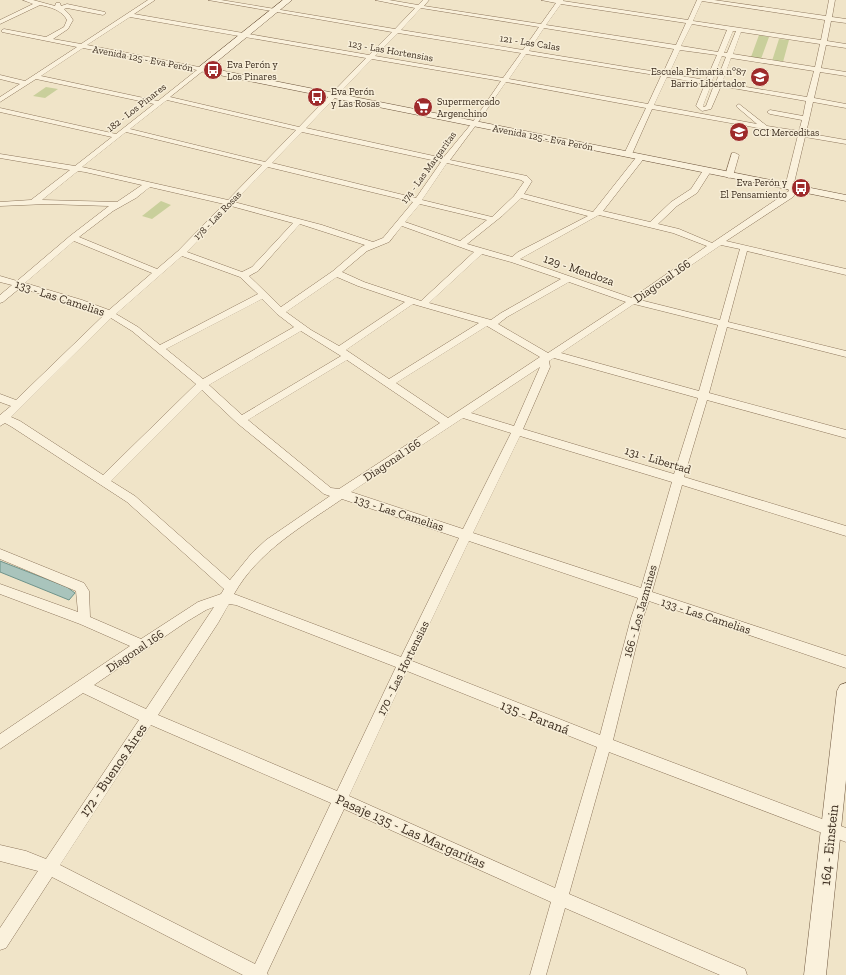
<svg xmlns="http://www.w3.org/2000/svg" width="846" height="975" font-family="'Zilla Slab',serif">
  <rect width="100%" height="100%" fill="#f0e4c8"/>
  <path fill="#c9cf9b" d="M759,35l10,2 -8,22 -10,-2z
    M779,39l10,1 -6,22 -11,-1z
    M46,87l12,2 -13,9 -12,-2z
    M161,201l10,4 -19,14 -10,-3z"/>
  <path fill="#a9c4bc" stroke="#6f938a" d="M0,561l67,26 8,6 -6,7 -69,-28z"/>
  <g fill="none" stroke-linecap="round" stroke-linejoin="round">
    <g stroke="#8d765c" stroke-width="1">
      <path id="street" d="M23,0h10l22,6 1,-3h4l1,3 6,-2 38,8 1,1 -3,2 -36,-7 -3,1 5,5 4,6 -5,9 -15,10 28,5 67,-44h7l-21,14 235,41 23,-23 -184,-32h13l174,29 20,-21 -40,-8h14l29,5 5,-5h6l-5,6 117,18 15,-21 -15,-3h23l-1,1 125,19 9,-20h17l112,16 3,-16h6l-3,17 14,2v4l-15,-2 -4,20 19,3v4l-20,-3 -5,23 25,4v4l-26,-4 -6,26 32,6v4l-33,-6 -7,31 40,7v4l-41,-7 -11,46 3,8 -4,6 -67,44 120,28v6l-99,-24 -19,71 118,29v6l-119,-30 -18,66 137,37v8l-139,-38 -23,77 162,49v10l-164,-51 -30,107 194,64v12l-197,-67 -6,17 -30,122 233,88v14l-237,-90 -40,142 176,75 2,6h-27l-155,-67 -19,67h-16l21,-73 -207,-93 -77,164 1,2h-25l-191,-98 -46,71 -6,2v-22l38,-57 -38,-10v-16l26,6 20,8 93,-139 -56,-27 -83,56v-15l130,-88 -50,-22 -80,-30v-10l78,28 -2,-21 -76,-32v-10l84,34 5,8 1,26 51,22 57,-37 23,-8 3,-5 -97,-87 -115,-75 -7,-4 -5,3v-11l11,-9 -11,-4v-8l16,6 88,-85 -28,-11 -56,-16 -17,14 -3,1v-8l12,-10 -12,-3v-6l17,5 53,-45 39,-30 -62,-2 -47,2v-4l31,-2 39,-30 -70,-12v-4l75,12 37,-29 -112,-25v-4l116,26 38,-30 -118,-25 -36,23v-5l20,-13 -20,-5v-4l25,6 52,-34 -75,-15v-2l2,-1 42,8 18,-10 3,-7c-5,-10 -17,-13 -27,-15l-40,19v-4l33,-16zM702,1l123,19 -4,20 -128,-19zM561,4l125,19 -10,22 -130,-20zM421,8l118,19 -16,23 -122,-20zM130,17l236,41 -67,69 -129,-30 34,-27v-2l-117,-23zM692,24l35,6 -9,22 -37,-6zM544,28l130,21 -11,24 -134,-22zM733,31h3l-9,22h-3zM741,32l79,12 -5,23 -82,-13zM398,33l123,20 -18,25 -128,-22zM83,48l114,22 -39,31 -117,-25zM680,50l37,5 -11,25 -37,-6zM526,54l135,22 -13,28 -139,-25zM722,56l4,1 -10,25 -4,-1zM731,58l83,13 -7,26 -85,-14zM372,59l129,22 -29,42 -29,35 -137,-30zM667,77l38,7 -9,22 6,5 9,-2 10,-23 85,15 -3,15 -33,-6 -3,2 3,2 32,6 -3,11 -32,-5 -28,-22 -3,2 1,1 20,17 -103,-19zM506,82l140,26 -22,46 4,2 4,-2 20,-45 146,26 -12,48 3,8 -77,52 -33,-14 -21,-5 19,-18 20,-13 14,-22 -1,-2h-6l-13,20 -20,13 -21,20 -47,-11 42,-54 -4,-2h-3l-45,57 -69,-18 8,-13 -5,-5 -77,-16 26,-35zM711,85h3l-8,21 -2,1 -1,-1zM167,100l129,30 -31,32 -135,-33zM126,132l136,33 -34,35 -146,-33zM302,132l139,30 -25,36 -144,-35zM447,163l74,17 3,2 -10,14 -22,21 -70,-17zM268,167l145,35 -30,36 -10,4 -51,-17 -88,-23zM78,171l7,1 57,13 -25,17 -75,-2zM150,187l74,17 -46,47 -21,18 -78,-32 34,-26 23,-13zM521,198l67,18 -70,36 -6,5 -45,-13 35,-28zM420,204l67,16 -27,21 -55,-19zM231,206l62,17 -41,44 -10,5 -55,-20zM599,215l74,18 34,13 -75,52 -112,-39zM300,224l65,21 -4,2 -28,24 -52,36 -32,-31 9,-5zM402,226l72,26 -53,49 -57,-19 -22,-10 25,-21 22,-9zM74,241l78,32 -43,37 -27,-10 -57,-17zM721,245l19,4 -20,71 -80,-20zM482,254l29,8 50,17 -60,34 -10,7 -62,-17zM182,256l58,21 18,17 -98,51 -22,-18 -22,-13zM337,277l21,9 47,16 -66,44 -28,-16 -25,-18zM569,282l57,20 -78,51 -50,-29 9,-7zM262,299l15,15 17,13 -91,52 -37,-30zM413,304l66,19 -90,56 -43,-29zM634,304l84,21 -19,66 -138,-38zM111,318l21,13 64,53 -93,91 -83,-54 -9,-4zM487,326l53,31 -92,61 -52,-35zM301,331l40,25 -99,59 -33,-30zM554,358l144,40 -24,76 -151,-45 27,-62 -1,-6zM347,360l93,63 -101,66 -8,-1 -83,-68zM540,367l-26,59 -43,-13zM202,390l35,33 87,71 6,2 -64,44 -14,13 -22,27 -95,-84 -24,-15zM463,418l48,15 -48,96 -112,-37zM520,436l152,46 -31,106 -168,-55zM342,499l117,39 -58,119 -167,-63c24,-43 69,-68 108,-95zM469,541l169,57 -7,20 -31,117 -188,-74zM229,604l7,1 160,62 -59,124 -179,-76 60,-92zM214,607l-68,102 -52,-24 92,-63 20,-12zM407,671l190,76 -42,141 -206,-92zM151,725l180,78 -76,161 -195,-99z
        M732,153h3l4,2 -6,21 -4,2 -4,-2z"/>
    </g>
    <g stroke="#6f573f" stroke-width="1">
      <path id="secondary" d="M283,0h9l-83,68 637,127v6l-647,-130 -1,-2 1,-2z
        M846,683v97l-20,195h-22l33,-284 3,-6z"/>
    </g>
    <use href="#street" fill="#faf1dc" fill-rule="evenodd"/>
    <use href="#secondary" fill="#faf1dc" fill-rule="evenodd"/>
  </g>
  <defs>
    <g id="bus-disc" transform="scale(1)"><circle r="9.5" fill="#9e2a2b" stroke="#f7eed8"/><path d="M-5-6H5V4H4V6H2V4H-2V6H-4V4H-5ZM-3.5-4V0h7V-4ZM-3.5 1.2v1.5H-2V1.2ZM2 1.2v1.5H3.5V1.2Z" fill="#fff"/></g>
    <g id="school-disc" transform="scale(1)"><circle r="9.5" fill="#9e2a2b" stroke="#f7eed8"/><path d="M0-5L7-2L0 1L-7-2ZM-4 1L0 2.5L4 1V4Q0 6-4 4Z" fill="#fff"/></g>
    <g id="supermarket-disc" transform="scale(1)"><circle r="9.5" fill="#9e2a2b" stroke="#f7eed8"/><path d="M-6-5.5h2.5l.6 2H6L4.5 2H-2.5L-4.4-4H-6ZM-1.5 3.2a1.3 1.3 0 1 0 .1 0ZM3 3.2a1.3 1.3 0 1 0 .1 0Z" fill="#fff"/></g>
  </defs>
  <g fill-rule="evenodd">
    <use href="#bus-disc" x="213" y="70"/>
    <use href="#school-disc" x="760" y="77"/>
    <use href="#bus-disc" x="317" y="97"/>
    <use href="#supermarket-disc" x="423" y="107"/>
    <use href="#school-disc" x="739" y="132"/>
    <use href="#bus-disc" x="801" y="188"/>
  </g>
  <g text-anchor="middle" stroke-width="3" stroke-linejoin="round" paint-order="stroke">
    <g font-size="10" fill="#3d2e20" stroke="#f7eed8">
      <text transform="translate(530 42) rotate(9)" y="4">121 - Las Calas</text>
      <text transform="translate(391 50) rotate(10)" y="4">123 - Las Hortensias</text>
      <text transform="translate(143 58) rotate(11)" y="4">Avenida 125 - Eva Perón</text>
      <text transform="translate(136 107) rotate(-38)" y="4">182 - Los Pinares</text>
      <text transform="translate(543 137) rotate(11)" y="4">Avenida 125 - Eva Perón</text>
      <text transform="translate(428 167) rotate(-54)" y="4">174 - Las Margaritas</text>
      <text transform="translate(217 215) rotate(-46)" y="4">178 - Las Rosas</text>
    </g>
    <g font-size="10" fill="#3d2e20" stroke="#f7eed8" text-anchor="start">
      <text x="227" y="68">Eva Perón y<tspan x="227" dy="12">Los Pinares</tspan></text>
      <text x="746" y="75" text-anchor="end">Escuela Primaria n°87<tspan x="746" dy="12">Barrio Libertador</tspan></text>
      <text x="331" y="95">Eva Perón<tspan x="331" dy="12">y Las Rosas</tspan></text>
      <text x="437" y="105">Supermercado<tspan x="437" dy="12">Argenchino</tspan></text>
      <text x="753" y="136">CCI Merceditas</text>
      <text x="787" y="186" text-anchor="end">Eva Perón y<tspan x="787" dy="12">El Pensamiento</tspan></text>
    </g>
    <g font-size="12" fill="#3d2e20" stroke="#f7eed8">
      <text transform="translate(579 270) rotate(19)" y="4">129 - Mendoza</text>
      <text transform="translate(662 281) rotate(-35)" y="4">Diagonal 166</text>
      <text transform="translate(60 298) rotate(18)" y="4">133 - Las Camelias</text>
      <text transform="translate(392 460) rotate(-34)" y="4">Diagonal 166</text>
      <text transform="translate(658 460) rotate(17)" y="4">131 - Libertad</text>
      <text transform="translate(399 513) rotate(18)" y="4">133 - Las Camelias</text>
      <text transform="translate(640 611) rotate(-74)" y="4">166 - Los Jazmines</text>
      <text transform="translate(706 616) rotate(18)" y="4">133 - Las Camelias</text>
      <text transform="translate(135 651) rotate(-34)" y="4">Diagonal 166</text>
      <text transform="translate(403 668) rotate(-64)" y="4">170 - Las Hortensias</text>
    </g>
    <g font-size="14" fill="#3d2e20" stroke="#f7eed8">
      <text transform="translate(535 717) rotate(21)" y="5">135 - Paraná</text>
      <text transform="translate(113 770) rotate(-56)" y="5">172 - Buenos Aires</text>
      <text transform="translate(411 831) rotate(24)" y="5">Pasaje 135 - Las Margaritas</text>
      <text transform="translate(829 845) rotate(-84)" y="5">164 - Einstein</text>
    </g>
  </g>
</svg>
